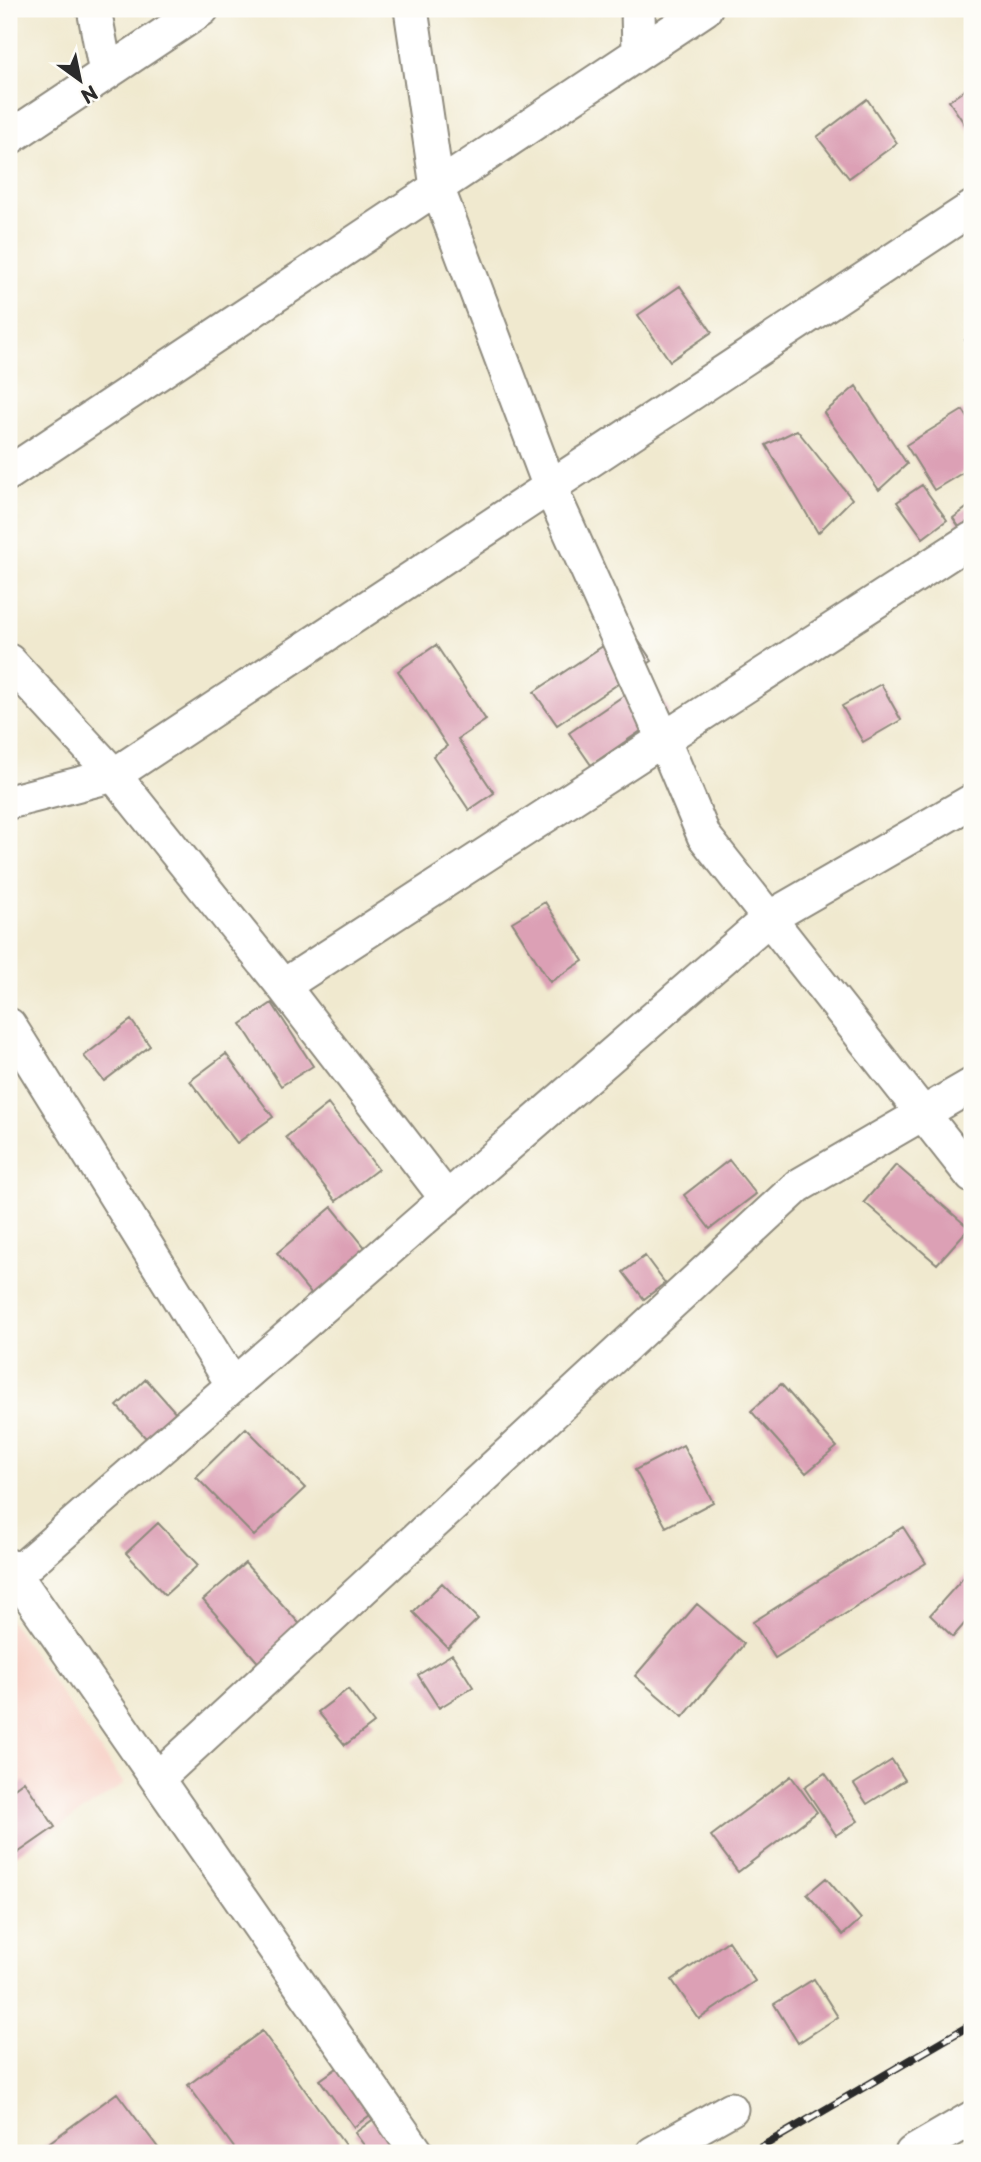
<svg xmlns="http://www.w3.org/2000/svg" width="981" height="2162" font-family="'Playpen Sans',sans-serif">
  <rect width="100%" height="100%" fill="#fdfcf7"/>
  <filter id="ink" filterUnits="userSpaceOnUse"><feTurbulence type="fractalNoise" baseFrequency=".0143" numOctaves="2"/><feDisplacementMap in="SourceGraphic" scale="14" xChannelSelector="R" yChannelSelector="G"/><feConvolveMatrix kernelMatrix="1 2 1 2 8 2 1 2 1" color-interpolation-filters="sRGB"/></filter>
  <filter id="wash" filterUnits="userSpaceOnUse"><feTurbulence type="fractalNoise" baseFrequency=".00686" numOctaves="4" result="noise"/><feDisplacementMap in="SourceGraphic" scale="28" xChannelSelector="R" yChannelSelector="G"/><feGaussianBlur stdDeviation="1.57" result="paint"/><feColorMatrix in="noise" values="0 0 0 0 0 0 0 0 0 0 0 0 0 0 0 0 0 1.4 0 .05"/><feComposite in="paint" operator="in"/></filter>
  <g filter="url(#wash)">
    <rect width="100%" height="100%" fill="#f0e9cf"/>
    <path fill="#f7d1c7" d="M9,1619l115,165 -115,76z"/>
    <g id="blocks">
      <path fill="#dca0b5" d="M972,85v50l-23,-34z
        M867,99l30,44 -48,35 -32,-41z
        M680,286l32,46 -42,29 -32,-46z
        M972,335v16l-7,-11z
        M856,386l51,78 -28,26 -55,-77z
        M963,410l9,14v43l-38,23 -28,-45z
        M797,430l55,69 -34,34 -52,-88z
        M922,485l25,35 -24,18 -26,-36z
        M972,504v25l-8,5 -11,-16z
        M630,628l22,33 -95,64 -23,-33z
        M436,645l50,75 -28,19 36,54 -25,17 -36,-54 14,-10 -49,-75z
        M648,679l22,32 -79,54 -22,-32z
        M881,684l20,36 -38,22 -21,-36z
        M545,902l38,59 -33,21 -38,-60z
        M272,1003l41,63 -32,20 -40,-62z
        M131,1020l19,26 -46,35 -20,-25z
        M226,1054l47,63 -36,26 -47,-62z
        M328,1104l50,65 -42,32 -50,-64z
        M729,1160l27,34 -46,35 -26,-34z
        M896,1165l73,63 -32,36 -73,-62z
        M332,1207l45,55 -55,45 -45,-54z
        M645,1256l20,27 -21,16 -21,-27z
        M146,1379l47,53 -29,26 -47,-52z
        M781,1384l56,63 -31,26 -55,-62z
        M246,1428l59,60 -51,48 -58,-59z
        M683,1445l30,57 -47,25 -31,-57z
        M158,1523l40,42 -33,30 -39,-42z
        M903,1527l23,36 -151,95 -22,-36z
        M245,1563l61,68 -43,37 -60,-68z
        M972,1568v47l-19,22 -23,-22z
        M442,1583l36,36 -30,29 -35,-36z
        M697,1604l47,40 -61,73 -48,-41z
        M452,1654l21,33 -34,21 -21,-33z
        M348,1689l26,34 -29,22 -27,-33z
        M892,1760l13,20 -38,24 -13,-20z
        M825,1773l33,48 -22,14 -32,-48z
        M791,1776l26,36 -79,60 -27,-36z
        M24,1781l31,46 -46,32v-67z
        M826,1878l35,41 -18,16 -36,-41z
        M728,1941l27,40 -56,38 -27,-39z
        M814,1979l24,38 -40,26 -24,-39z
        M262,2031l83,114 -11,8h-96l-50,-68z
        M340,2066l34,46 -20,15 -34,-47z
        M117,2093l45,60h-127z
        M375,2118l26,35h-31l-15,-20z"/>
    </g>
  </g>
  <g filter="url(#ink)">
    <use href="#blocks" fill-opacity="0" stroke="#8e8a7d" stroke-width="2"/>
    <g fill="none" stroke-linecap="round" stroke-linejoin="round">
      <g stroke="#8e8a7d" stroke-width="37">
        <path id="minor" d="M94,9l12,64
          M411,9l26,178 113,300 113,251 41,98 268,340
          M638,9l1,44
          M9,138l193,-129
          M9,473l696,-464
          M9,661l105,114 169,211 164,213
          M9,802l105,-27 858,-567
          M283,986l689,-447
          M9,1025l224,360
          M9,1566l408,587
          M15,1575l754,-657 203,-117
          M158,1778l640,-592 174,-101
          M653,2153l78,-44
          M912,2153l60,-35"/>
      </g>
      <use href="#minor" stroke="#fff" stroke-width="33"/>
      <g stroke="#2b2b2b" stroke-width="8">
        <path id="rail" d="M751,2153l221,-129"/>
      </g>
      <use href="#rail" stroke="#fdfcf7" stroke-width="5" stroke-dasharray="16" stroke-linecap="butt"/>
    </g>
  </g>
  <rect width="981" height="2162" fill="none" stroke="#fdfcf7" stroke-width="35"/>
  <g transform="translate(80 80) rotate(147)" stroke="#fdfcf7" stroke-width="5" paint-order="stroke">
  <path d="M0-5L12 26L0 18L-12 26Z" fill="#2b2b2b"/>
  <text y="-10" font-size="19" font-weight="bold" text-anchor="middle" fill="#2b2b2b">N</text>
  </g>
</svg>
